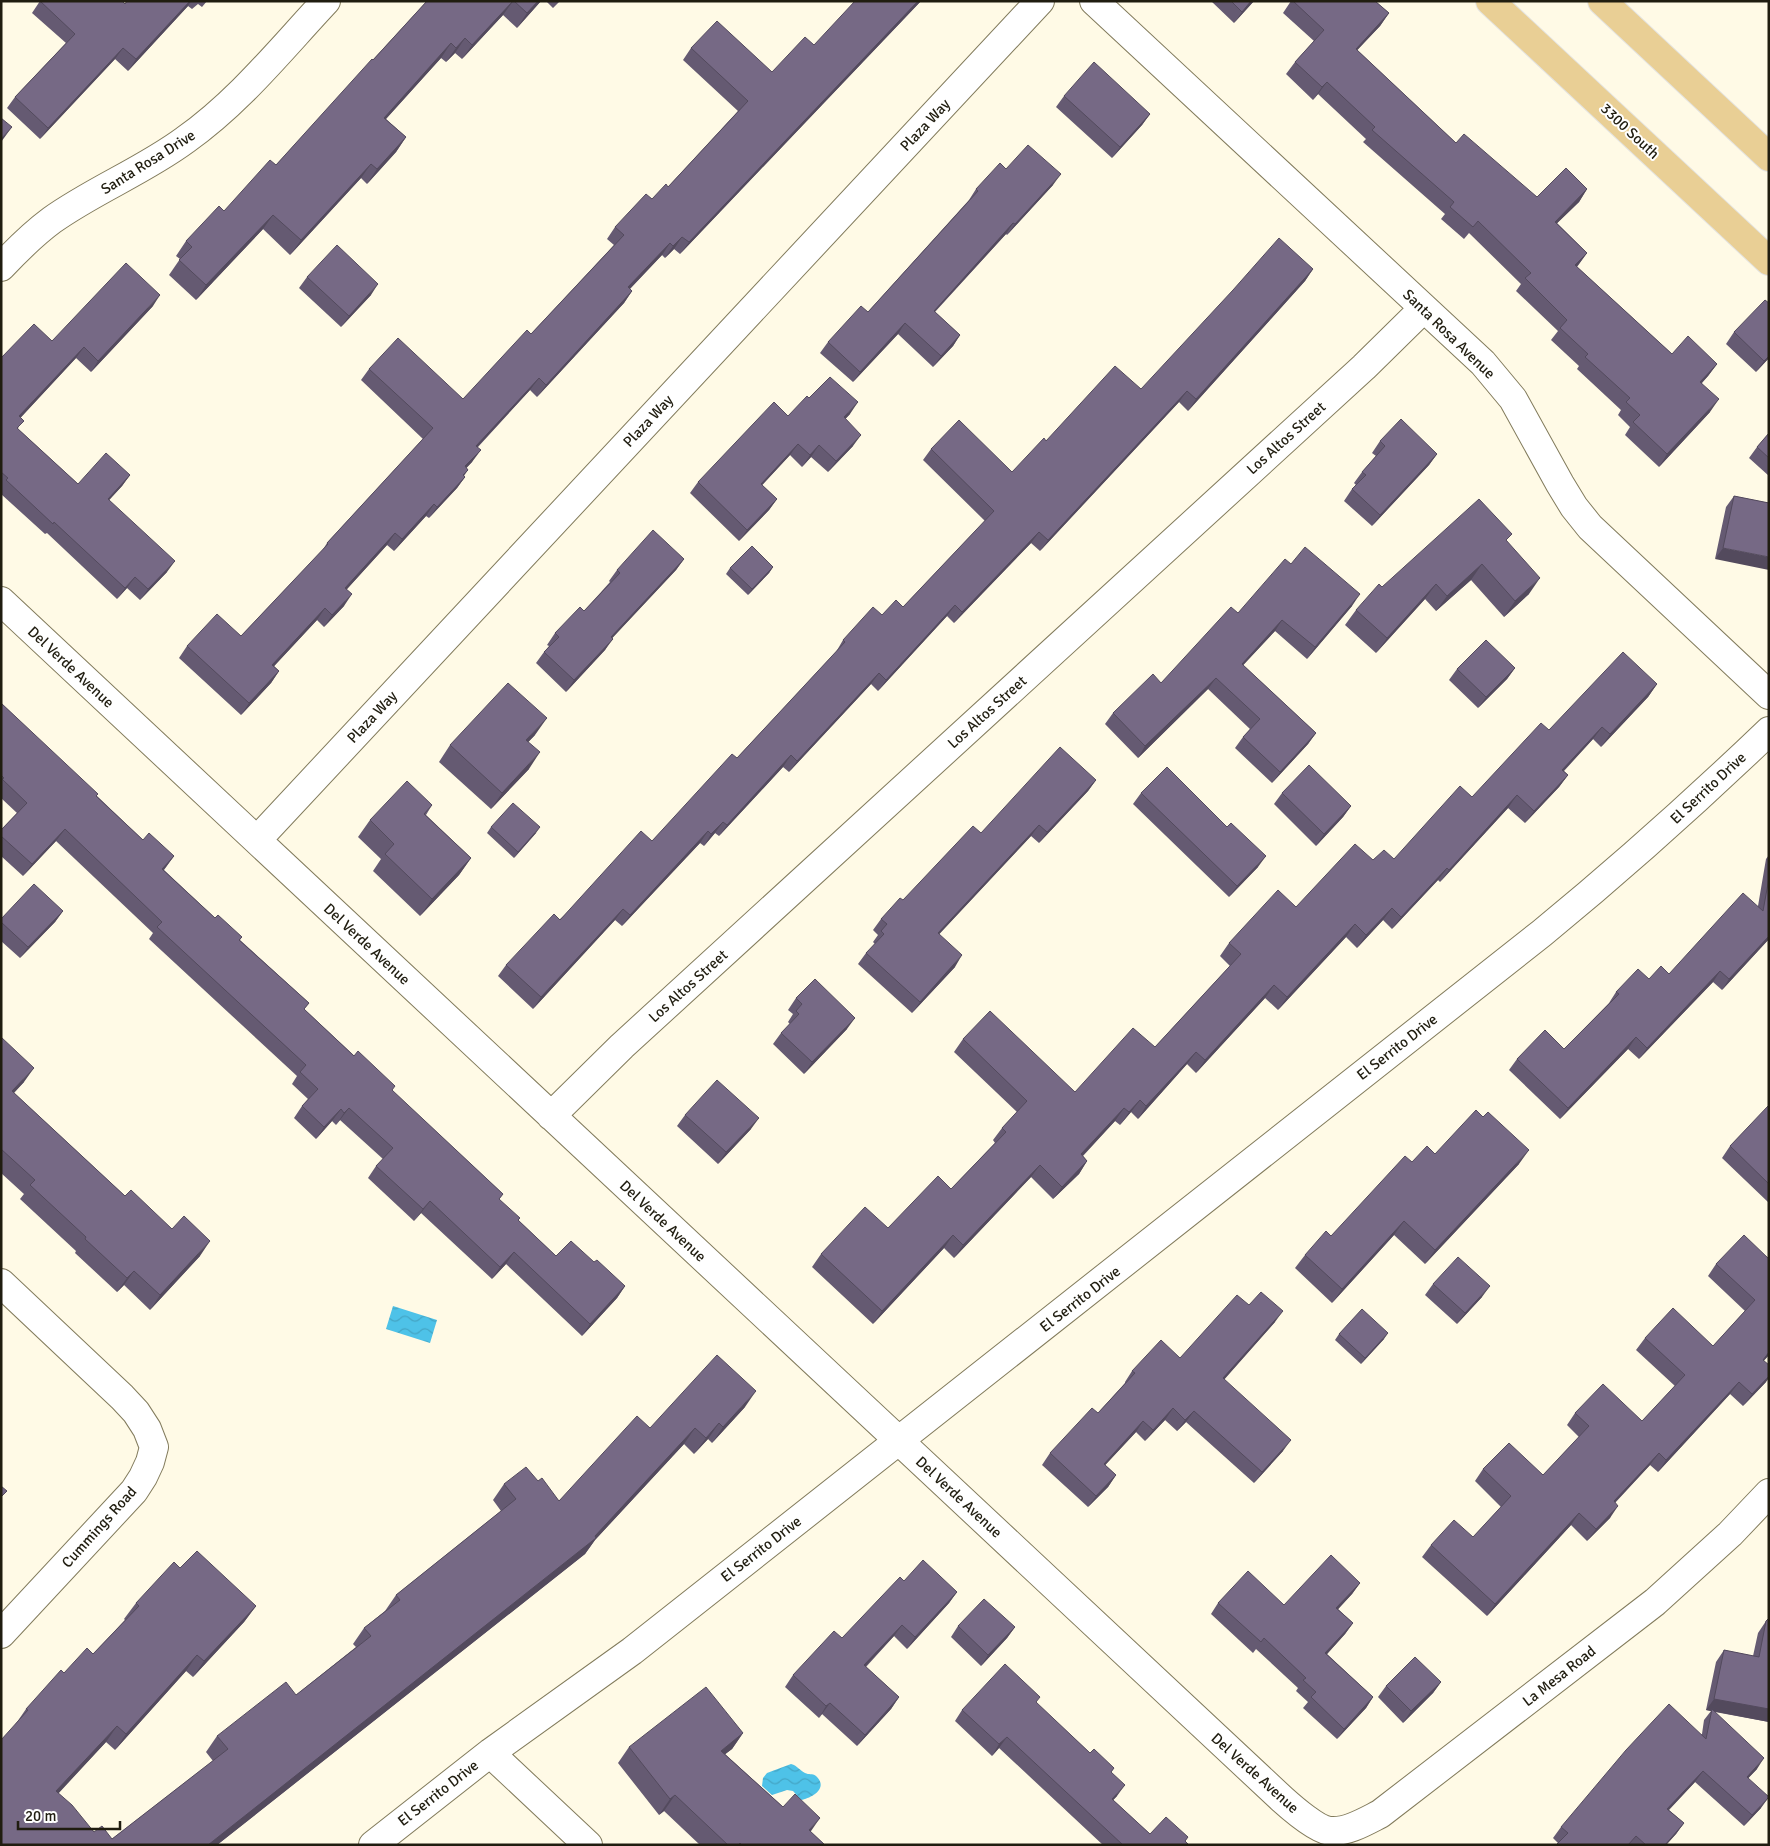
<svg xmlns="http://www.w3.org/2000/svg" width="1770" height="1846" font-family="Signika,sans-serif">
  <defs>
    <pattern id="water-waves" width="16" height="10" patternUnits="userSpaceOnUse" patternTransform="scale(1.25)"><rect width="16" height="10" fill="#4ec2e8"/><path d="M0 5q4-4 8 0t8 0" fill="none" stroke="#44a6c6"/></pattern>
  </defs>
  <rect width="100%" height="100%" fill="#fffae6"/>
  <path fill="url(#water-waves)" d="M393,1306l44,14 -7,23 -44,-14z
    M791,1764c7,2 8,6 14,9 4,2 7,0 11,3 13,12 -4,22 -15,24l-8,-9 -6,-1 -15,5 -10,-9 1,-8 4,-5z"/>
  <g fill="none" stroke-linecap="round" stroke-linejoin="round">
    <g stroke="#827b5c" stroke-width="30">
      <path id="minor" d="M1094,1l389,362 30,36 47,85 14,23 16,20 179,168
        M1,267c16,-17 32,-33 51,-47 42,-30 91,-49 133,-80 54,-38 96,-91 141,-139
        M1,601l1281,1198c10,9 36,32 49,32 17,1 35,-10 49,-17l275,-212 75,-68 39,-41
        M257,840l783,-839
        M551,1116l71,-70 742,-679 60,-59
        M1,1283l121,114 14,15 11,17 7,18 -4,15 -7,15 -9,14 -133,143
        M490,1753l98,92
        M373,1845l117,-92 142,-102 910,-718c78,-64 154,-132 227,-202"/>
    </g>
    <g stroke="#e4e4e2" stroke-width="30">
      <path id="major" d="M1490,1l279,260
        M1602,1l167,156"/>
    </g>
    <use href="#minor" stroke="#fff" stroke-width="28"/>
    <use href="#major" stroke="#e9cf95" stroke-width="28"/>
  </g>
  <path fill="#655a72" d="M40,1l85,3 2,-3h80l-5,6 -4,-3 -6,5 -4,-3 -60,65 -13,-12 -75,80 -33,-31 8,-11 51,-54 -34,-30z
    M427,1h114l-24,27 -14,-13 -41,44 -7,-6 -9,9 -5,-4 -55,61 20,18 -10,15 -29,32 -6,-6 -71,77 -27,-26 -67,71 -27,-25 11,-16 -4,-3 10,-15 38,-30 52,-46z
    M546,1h14l-7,7z
    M921,1l-241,253 -6,-5 -9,9 -3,-3 -32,34 2,2 -8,12 -87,94 -7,-7 -52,57 -6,15 -6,6 2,2 -4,6 1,1 -8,11 -28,30 -3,-2 -32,35 -7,-6 -40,44 -3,17 -20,21 -7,-7 -43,46 5,5 -8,12 -30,32 -62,-57 8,-12 54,-10 81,-85 5,-8 96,-104 -62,-59 8,-11 94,30 68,-65 83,-89 -7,-6 8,-12 53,-40 70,-76 -55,-51 8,-12 81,24 42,-27z
    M1211,1h43l-20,22z
    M1291,1h84l14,12 -9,13 -23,24 99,93 81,54 50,-8 -8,13 -22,21 30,30 -10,14 95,87 45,10 -9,12 -6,7 8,29 -51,55 -34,-32 5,-8 -12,-12 3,-5 -44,-41 2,-3 -28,-26 7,-9 -42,-40 5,-7 -52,-51 -5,6 -23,-20 4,-5 -82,-72 3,-3 -48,-45 -5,6 -27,-26 9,-12 19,-21 -31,-28z
    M1064,96l86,18 -8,11 -30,33 -56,-51z
    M1006,169l47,16 -46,50 -1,-1 -71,78 25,23 -7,11 -20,21 -35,-33 -45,48 -33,-29 8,-11 40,-30 101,-112 7,-11z
    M1313,269l-8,12 -117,130 -9,-9 -139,149 -9,-8 -77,80 -7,-7 -69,75 -7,-7 -82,88 -6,-5 -64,69 -4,-3 -11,13 -4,-3 -78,83 -7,-6 -82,89 -35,-33 8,-11 146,-124 85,-83 99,-106 7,-12 39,-25 21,-8 82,-86 -62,-61 8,-11 81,23 34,-31 95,-52z
    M307,277l64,18 -30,32 -42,-39z
    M1769,303v55l-13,14 -30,-28 8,-12z
    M153,306l-62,66 -15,-14 -55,59 -3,12 60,55 52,-9 -8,11 -13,14 58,72 -27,28 -13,-12 -10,11 -70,-66 -2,1 -44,-40v-136z
    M809,398l41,16 -5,5 8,27 -25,26 -17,-15 -9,10 -12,-12 -28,30 15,14 -8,11 -30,31 -49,-48 8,-11 90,-66z
    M1769,433v43l-20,-18 8,-11z
    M1380,441l57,13 -8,11 -57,61 -28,-25 8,-12 4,-4 -2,-2 8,-11 14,-16 -4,-3z
    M1734,496l35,7 -54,56 11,-52z
    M1507,541l22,53 -25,23 -33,-37 -35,31 -11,-12 -49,54 -31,-28 11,-15 26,-23z
    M684,559l-8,11 -64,68 -7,12 -39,42 -30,-29 8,-11 5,-6 -2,-1 8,-12 29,-22 26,-29 -1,-1 8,-11z
    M1291,564l61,42 -45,53 -32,-28 -32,34 73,68 -8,11 -36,39 -37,-35 8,-11 7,-8 -42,-40 -70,69 -33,-34 8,-11 48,-30 77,-70z
    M773,567l-4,6 -21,22 -22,-21 4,-6z
    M1515,668l-8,11 -29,29 -29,-28 8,-11z
    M1657,684l-9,13 -47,50 -8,-8 -29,32 4,4 -9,12 -34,36 -17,-15 -68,74 -2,-2 -46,49 -9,-9 -26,28 -11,-11 -68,73 -13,-12 -69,75 -9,-9 -49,55 -7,-7 -11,13 -5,-4 -32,35 4,5 -8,13 -26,25 -22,-22 -77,81 -10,-10 -71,76 -61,-57 9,-13 67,-26 63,-39 44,-46 -2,-3 9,-12 15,-16 -63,-60 9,-13 112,53 80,-45 75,-81 -10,-10 9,-13 67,-36 77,-47 21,-1 78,-62 77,-67z
    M1,703l96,93 46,44 31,16 -10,14 51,48 27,19 -2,3 69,63 -5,6 199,185 -4,5 19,21 38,36 38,6 31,24 -8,12 -35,38 -76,-72 -14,15 -71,-66 -7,8 -46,-43 8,-12 7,-7 -43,-39 -4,5 -4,-4 -16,18 -22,-21 8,-12 6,-7 -16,-15 5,-8 -148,-137 4,-6 -97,-92 -33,35 -22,-20v-26l16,-17 -16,-15z
    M535,735l-7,7 1,27 -38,40 -52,-47 11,-17z
    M1096,780l-8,11 -49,52 -8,-7 -92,98 16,33 -43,46 -54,-49 8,-11 9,-9 -2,-2 5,-7 -5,-5 8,-11 100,-86z
    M1141,793l86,34 31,40 -29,30 -96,-93z
    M1282,793l69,13 -8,11 -27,29 -42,-42z
    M432,805l-6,10 45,43 -12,17 -39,41 -47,-45 8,-12 -23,-22 12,-17z
    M491,827l45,6 -22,25 -27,-25z
    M1769,855v84l-47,51 -9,-8 -74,77 -11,-10 -68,70 -51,-49 8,-11 47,-10 45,-46 7,-11 33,-13 20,-5 89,-68 8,-47z
    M63,911l-8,11 -35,36 -19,-17v-22z
    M796,998l51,31 -43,45 -31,-30 8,-11 9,-9 -2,-2 5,-8 -5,-4z
    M1,1037l23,45 -10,11 111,103 75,60 -50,54 -26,-25 -7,7 -42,-39 1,-2 -56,-52 4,-5 -23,-21z
    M1769,1107v96l-47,-45 8,-12z
    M685,1115l66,14 -33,35 -41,-38z
    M1435,1154l84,10 -94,100 -31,-29 -62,68 -37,-35 10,-13 26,-19 81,-74z
    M1769,1259v96l-5,5 2,22 -23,24 -13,-12 -72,78 -8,-7 -35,38 -5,15 -23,23 -16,-16 -84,91 -65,-59 9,-12 42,-8 28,-30 -26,-26 8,-12 60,6 36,-38 -12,-12 8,-12 67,8 33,-35 -39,-36 9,-12 68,8 32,-35 -37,-35 8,-12z
    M1433,1284l49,13 -25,27 -32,-29z
    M1249,1305l26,17 -51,57 59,72 -29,32 -68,-61 -9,9 -12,-11 -20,21 -9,-9 -31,33 11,10 -8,12 -20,20 -46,-42 8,-12 48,-40 27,-30v-1l7,-11 48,-13z
    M1339,1334l45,5 -23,25 -26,-24z
    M745,1407l-33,36 -4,-4 -14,15 -10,-10 -89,96 -10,14 -368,291h-216l14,-120 11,-16 38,-36 29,-19 32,-34 -1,-1 12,-16 44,-35 76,38 -12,16 -51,55 -7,-6 -71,79 -9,-8 -48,51 36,39 18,7 101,-78 -7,-9 11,-16 79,-41 60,-48 -3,-3 11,-16 21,-17 11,-16 105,-84 -8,-11 11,-16 34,-3 21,20 91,-73z
    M904,1581l53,11 -8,11 -42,46 -13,-13 -28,31 33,30 -8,12 -34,37 -35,-32 -3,4 -34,-31 8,-12 49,-37z
    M1360,1583l-8,11 -14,15 15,14 -8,11 -18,20 46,43 -7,11 -29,31 -34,-31 5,-6 -12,-11 2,-3 -42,-39 -3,4 -42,-39 7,-11 66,2z
    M1766,1621l3,101 -54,-10 42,57 -9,9 13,30 -17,18 -49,-44 -26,28 15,13 -8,11 -10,11h-110l2,-2 -5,-5 8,-11 141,-93 2,-14 7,-9 -5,-1 10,-48 8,-12 29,6 5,-23z
    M958,1626l57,1 -8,11 -26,28 -30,-29z
    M1441,1682l-8,11 -30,30 -25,-26 8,-11z
    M1036,1703l54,50 24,15 -3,4 6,24 -4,4 37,34 38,3 -3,4 4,4h-86l-104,-97 -7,8 -37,-35 7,-11z
    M743,1733l-11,16 -7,5 100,91h-125l-36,-34 -5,4 -41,-52 11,-16z"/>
  <path fill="#534a5d" d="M190,1h1l-3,5 -60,65 8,-12z
    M513,1l-10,14 -41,44 10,-14z
    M538,1h3l-24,27 10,-15z
    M918,1h3l-241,253 9,-12z
    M1251,1h3l-20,22 8,-11z
    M1389,13l-9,13 -33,35 9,-12z
    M465,38l-10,15 -9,9 10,-14z
    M451,43l-10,15 -67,74 10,-14z
    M123,48l-8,11 -75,80 8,-11z
    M1327,82l-9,12 -5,6 9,-13z
    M1150,114l-8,11 -30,33 8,-11z
    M12,127l-8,11 -3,4v-3z
    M406,137l-10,15 -29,32 10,-15z
    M371,164l-10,14 -71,77 11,-15z
    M1061,174l-8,11 -46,50 8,-11z
    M1587,189l-8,13 -33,32 9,-12z
    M273,215l-10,14 -67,71 10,-15z
    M1013,223l-7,11 -80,87 8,-10z
    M682,237l-8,12 -9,9 8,-12z
    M670,243l-8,12 -42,44 8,-12z
    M1587,253l-9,12 -11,12 8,-12z
    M1313,269l-8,12 -117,130 8,-12z
    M378,284l-7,11 -30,32 8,-11z
    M632,291l-8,12 -87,94 9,-12z
    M160,295l-7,11 -62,66 7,-11z
    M905,323l-7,11 -45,48 7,-10z
    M960,335l-7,11 -20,21 8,-11z
    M84,347l-8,11 -64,69 7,-11z
    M1769,356v2l-13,14 8,-11z
    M1717,364l-9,12 -17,18 9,-12z
    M539,378l-9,12 -62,67 8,-11z
    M1187,391l-8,11 -139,149 8,-11z
    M1719,399l-9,13 -51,55 8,-13z
    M858,402l-8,12 -14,15 8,-12z
    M861,435l-8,11 -25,26 8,-11z
    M798,444l-8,11 -37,40 8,-11z
    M819,445l-8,12 -9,10 8,-12z
    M481,450l-9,12 -15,16 8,-12z
    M1437,454l-8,11 -57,61 8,-11z
    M130,475l-8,11 -22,24 8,-11z
    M465,477l-8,11 -28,30 8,-11z
    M777,499l-8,11 -30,31 8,-11z
    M434,504l-8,12 -32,35 8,-12z
    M1039,532l-8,11 -77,80 8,-11z
    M395,533l-8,12 -50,55 8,-12z
    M1723,548l46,9v13l-54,-11z
    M684,559l-8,11 -73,78 8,-11z
    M175,561l-8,11 -27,28 8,-11z
    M1482,564l-11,16 -35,31 11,-15z
    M773,567l-4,6 -21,22 4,-6z
    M135,577l-8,11 -10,11 8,-11z
    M1540,578l-11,16 -25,23 11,-16z
    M1436,584l-11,15 -49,54 11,-15z
    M352,594l-8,12 -20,21 8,-12z
    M1360,594l-8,12 -45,53 8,-12z
    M955,605l-8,11 -69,75 8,-11z
    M325,608l-8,12 -53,57 8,-12z
    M1282,620l-7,11 -41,44 8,-11z
    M613,639l-8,11 -39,42 8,-12z
    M1515,668l-8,11 -29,29 8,-11z
    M279,671l-8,12 -30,32 8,-12z
    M879,673l-8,11 -82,88 8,-11z
    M1216,678l-8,11 -70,69 7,-12z
    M1657,684l-9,13 -47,50 9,-13z
    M547,718l-12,17 -21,22 12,-17z
    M1602,727l-9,12 -40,43 9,-12z
    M1316,733l-8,11 -36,39 8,-11z
    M540,752l-11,17 -38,40 11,-16z
    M791,755l-8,12 -64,69 8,-11z
    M1568,775l-9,12 -34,36 9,-12z
    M1096,780l-8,11 -49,52 8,-11z
    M1517,795l-9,13 -68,74 9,-12z
    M1351,806l-8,11 -27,29 8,-12z
    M723,822l-8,11 -11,13 7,-12z
    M1039,825l-8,11 -101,108 8,-11z
    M540,827l-4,6 -22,25 4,-6z
    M65,829l-9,12 -33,35 9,-12z
    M708,831l-8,12 -78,83 8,-11z
    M174,856l-9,12 -11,13 8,-12z
    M1266,856l-8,11 -29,30 8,-11z
    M471,858l-12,17 -39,41 12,-17z
    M1447,868l-9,12 -46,49 9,-12z
    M1392,908l-9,12 -26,28 9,-13z
    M623,909l-8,11 -82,89 8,-12z
    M63,911l-8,11 -35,36 8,-11z
    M1355,924l-9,13 -68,73 9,-13z
    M1769,936v3l-47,51 7,-11z
    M962,955l-7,12 -43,46 8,-11z
    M1720,971l-7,11 -74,77 8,-11z
    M1274,985l-9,13 -69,75 9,-13z
    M855,1018l-8,11 -43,45 8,-12z
    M1636,1037l-8,12 -68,70 8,-11z
    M1196,1052l-9,12 -49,55 8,-13z
    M34,1068l-10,14 -22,23 10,-14z
    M1140,1100l-9,12 -11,13 9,-13z
    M349,1108l-9,12 -4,5 8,-12z
    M1124,1108l-9,13 -43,46 9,-13z
    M341,1109l-9,12 -16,18 8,-12z
    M759,1118l-8,11 -33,35 8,-12z
    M1529,1150l-10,14 -94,100 10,-14z
    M1087,1161l-8,13 -26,25 9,-12z
    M1040,1165l-9,12 -77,81 9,-13z
    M430,1201l-9,12 -7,8 9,-12z
    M1404,1221l-10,14 -62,68 10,-14z
    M953,1235l-9,13 -71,76 9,-13z
    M210,1241l-10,15 -50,54 10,-15z
    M514,1252l-8,12 -14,15 8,-12z
    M134,1271l-10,14 -7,7 10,-14z
    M625,1286l-8,12 -35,38 8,-12z
    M1490,1286l-8,11 -25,27 8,-11z
    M1283,1311l-8,11 -60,68 8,-12z
    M1388,1333l-4,6 -23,25 4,-6z
    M1769,1352v3l-15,17z
    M1769,1376v2l-3,4 -23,24 9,-12z
    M1739,1382l-9,12 -72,78 8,-12z
    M756,1391l-11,16 -33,36 11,-16z
    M1173,1408l-8,12 -20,21 8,-11z
    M1194,1411l-8,11 -9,9 8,-11z
    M1143,1421l-7,11 -40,43 8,-11z
    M719,1423l-11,16 -14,15 12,-16z
    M695,1428l-11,16 -89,96 -10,14 -368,291h-9l387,-309z
    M1291,1440l-8,11 -29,32 8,-11z
    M1659,1453l-9,12 -45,48 9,-12z
    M1116,1475l-8,12 -20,20 8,-11z
    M1618,1506l-8,12 -23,23 9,-12z
    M1579,1513l-8,12 -84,91 8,-12z
    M1360,1583l-8,11 -23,25 7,-11z
    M957,1592l-8,11 -42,46 8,-12z
    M256,1606l-12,16 -51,55 11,-16z
    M1353,1623l-8,11 -27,30 7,-11z
    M902,1625l-8,11 -38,40 8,-11z
    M1015,1627l-8,11 -26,28 7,-11z
    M197,1655l-11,16 -71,79 11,-16z
    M1441,1682l-8,11 -30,30 8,-12z
    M899,1697l-8,12 -34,37 8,-11z
    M1373,1697l-7,11 -29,31 7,-10z
    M1714,1699l55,10v13l-57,-11v-2l-1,2 -5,-1z
    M830,1703l-8,11 -3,4 7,-12z
    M117,1726l-11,16 -61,66 11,-17z
    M743,1733l-11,16 -22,17 11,-15z
    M1007,1737l-8,11 -7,8 7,-12z
    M1764,1758l-7,11 -18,19 8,-11z
    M1703,1771l-8,11 -36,38 8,-11z
    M1125,1785l-8,11 -13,14 8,-11z
    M675,1795l-11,16 -5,4 11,-16z
    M1769,1797l-8,11 -17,18 8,-11z
    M820,1818l-11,16v-4z
    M1684,1823l-8,11 -10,11h-1z"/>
  <path fill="#766985" stroke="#534a5d" d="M40,1h82l3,3 2,-3h63l-54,58 -13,-11 -75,80 -33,-31 60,-63z
    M427,1h86l-41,44 -7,-7 -9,10 -5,-5 -67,75 22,19 -29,32 -6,-5 -70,76 -28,-25 -67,70 -27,-25 13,-13 -6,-6 33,-35 5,5 46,-51 6,5 96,-106 1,1z
    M514,1h24l-11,12z
    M855,1h63l-229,241 -7,-5 -9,9 -3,-3 -42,44 4,4 -86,94 -7,-7 -63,68 5,4 -16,16 3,4 -5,5 2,2 -28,30 -3,-3 -32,35 -7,-6 -50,55 7,6 -20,21 -7,-7 -53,57 7,6 -30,32 -62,-57 30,-32 24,22 87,-92 -1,-1 106,-115 -64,-59 29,-31 65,61 64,-69 4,4 93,-99 -9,-8 31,-33 6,5 14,-15 2,3 80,-86 -57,-53 26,-27 55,51 33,-35 9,8z
    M1231,1h20l-9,11z
    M1293,1h82l14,12 -33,36 100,94 8,-9 73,63 29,-29 21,21 -32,33 32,31 -12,12 97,89 16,-18 29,28 -17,18 19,17 -52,55 -34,-32 7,-7 -14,-13 4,-4 -45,-41 3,-3 -28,-26 7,-8 -42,-42 6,-5 -53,-52 -5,6 -23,-20 4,-5 -82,-72 3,-3 -48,-45 -5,5 -27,-25 29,-32z
    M1094,62l56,52 -30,33 -56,-51z
    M1,118l11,9 -11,12z
    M1028,145l33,29 -46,50 -2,-1 -79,88 26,24 -19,21 -36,-33 -45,49 -32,-30 33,-36 7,6 110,-121 -2,-2 24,-26 6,6z
    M1279,238l34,31 -117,130 -9,-8 -139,149 -9,-8 -77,80 -7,-7 -69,75 -7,-7 -82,88 -6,-6 -64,70 -4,-3 -12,12 -3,-3 -78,84 -7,-6 -82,88 -35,-32 48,-51 6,6 81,-89 11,10 80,-87 5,4 108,-116 -2,-2 30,-33 9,8 14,-15 7,7 91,-96 -63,-62 28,-29 53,52 32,-34 2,3 69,-75 26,23 92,-99z
    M337,245l41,39 -29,32 -42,-39z
    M126,263l34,32 -62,66 -14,-14 -65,69 5,5 -7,7 61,56 28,-31 24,22 -22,24 67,62 -27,28 -13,-12 -10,11 -71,-66 -1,2 -47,-44 2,-2 -7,-6v-114l33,-34 18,17z
    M1765,300l4,3v53l-5,5 -30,-29z
    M830,377l28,25 -14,15 17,18 -25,26 -17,-16 -9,10 -12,-11 -37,40 16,15 -30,31 -49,-48 76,-80 14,14 19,-20 2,2z
    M1401,419l36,35 -57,61 -28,-26 14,-14 -4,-3 23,-26 -5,-5z
    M1769,433v25l-12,-11z
    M1734,496l35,7v54l-46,-9z
    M1479,499l33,35 -6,6 34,38 -25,23 -33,-37 -35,32 -11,-12 -49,54 -31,-28 23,-26 3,3z
    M653,530l31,29 -73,78 2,2 -39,41 -30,-28 15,-15 -4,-4 25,-26 4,4 36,-38 -3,-3z
    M752,546l21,21 -21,22 -22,-21z
    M1305,547l55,47 -45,53 -33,-27 -40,44 74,69 -36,39 -37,-35 17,-18 -44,-41 -71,68 -32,-33 40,-39 8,9 70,-76 7,6 47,-54 6,5z
    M1486,640l29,28 -29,29 -29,-28z
    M1623,652l34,32 -47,50 -8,-7 -40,43 6,5 -34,36 -17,-16 -68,75 -2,-2 -46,49 -9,-9 -26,27 -11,-11 -68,73 -13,-12 -69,75 -9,-8 -50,54 -6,-6 -11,12 -5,-4 -43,46 6,7 -25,26 -22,-22 -77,80 -10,-10 -71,76 -61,-57 44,-47 23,21 50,-52 13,13 55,-57 -4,-4 25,-27 -64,-62 27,-28 85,81 58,-64 22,19 86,-93 -12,-11 49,-53 18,17 59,-63 18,16 11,-10 10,9 66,-73 12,11 69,-74 8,7z
    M508,683l39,35 -21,22 14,12 -38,41 -52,-48z
    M1,703l97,91 -2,2 47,44 6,-7 25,23 -12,13 53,49 3,-3 24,22 -3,3 70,63 -5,6 50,47 4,-5 37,35 -3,4 111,104 -4,5 21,19 -2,2 38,36 15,-15 23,21 3,-2 28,26 -35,38 -76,-72 -14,15 -70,-66 -7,8 -47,-43 17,-18 -44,-40 -5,5 -3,-4 -17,18 -22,-21 16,-17 -18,-17 6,-7 -149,-138 5,-5 -97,-93 -33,35 -31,-28v-6l26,-27 -25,-24 2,-1 -3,-3z
    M1060,747l36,33 -49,52 -8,-7 -101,108 24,22 -42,47 -54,-49 18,-19 -3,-3 6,-7 -6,-5 19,-21 3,2 70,-74 8,7z
    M1309,765l42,41 -27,28 -42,-41z
    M1167,767l60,60 4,-4 35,33 -29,30 -96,-93z
    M407,781l25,24 -8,9 47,44 -39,41 -47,-45 9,-10 -24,-24z
    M513,803l27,24 -22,25 -27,-25z
    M1769,878v58l-40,43 -9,-8 -73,77 -11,-11 -68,71 -51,-49 28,-29 19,19 55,-55 -3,-2 22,-23 11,10 12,-13 8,8 74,-81 20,18z
    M34,884l29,27 -35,36 -27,-25v-3z
    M815,979l40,39 -43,44 -31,-29 18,-19 -3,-3 6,-7 -6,-6z
    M1,1037l33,31 -22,23 113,105 6,-6 41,39 12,-13 26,25 -50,54 -26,-24 -7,7 -42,-39 1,-2 -56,-52 5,-5 -34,-31z
    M717,1080l42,38 -33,34 -41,-37z
    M1768,1106l1,1v77l-39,-38z
    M1476,1110l7,7 5,-5 41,38 -94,100 -31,-29 -62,68 -37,-34 21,-24 5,5 74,-80 7,6 15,-16 8,8z
    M1744,1235l25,24v93l-6,8 6,5v11l-17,18 -13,-12 -73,78 -7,-7 -45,48 4,5 -22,23 -17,-16 -84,91 -64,-59 23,-25 19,17 38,-41 -28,-27 26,-26 34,32 46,-49 -14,-13 28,-29 39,37 43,-46 -40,-37 28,-30 40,38 42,-46 -39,-36z
    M1458,1257l32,29 -25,27 -32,-29z
    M1261,1292l22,19 -60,67 68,62 -29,32 -68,-61 -9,9 -12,-12 -20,22 -10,-9 -39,43 12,11 -20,21 -46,-43 42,-45 6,5 37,-40 -3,-2 29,-31 19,18 57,-63 12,10z
    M1362,1309l26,24 -23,25 -26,-24z
    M717,1355l39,36 -33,36 -4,-4 -13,15 -11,-10 -100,108 1,2 -388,307h-207v-105l27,-30 -2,-1 35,-39 3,3 23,-25 6,6 46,-48 -3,-3 38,-41 6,6 17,-17 59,55 -52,55 -7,-6 -71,79 -9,-8 -61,65 16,14 22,27 8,-6 10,13 116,-90 -11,-13 69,-54 10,13 75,-59 -7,-8 36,-28 -4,-5 120,-96 -12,-15 22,-17 12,14 4,-3 17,23 78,-85 13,12z
    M1,1486l6,5 -6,6z
    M1331,1555l29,28 -24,25 17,15 -28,30 48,44 -29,32 -33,-32 5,-5 -13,-12 3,-2 -42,-40 -3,4 -43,-39 30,-32 36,34z
    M923,1560l34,32 -42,45 -13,-12 -38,40 35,32 -34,38 -35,-32 -4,3 -33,-31 41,-44 8,7 58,-61 4,4z
    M984,1599l31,28 -27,28 -30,-29z
    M1769,1618v91l-55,-10 10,-49 35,7 7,-36z
    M1415,1657l26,25 -30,29 -25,-25z
    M1005,1664l35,33 -4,5 54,51 4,-4 20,19 -3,4 14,13 -13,14 38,35 16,-17 22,20 -3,4 4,4h-66l-116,-108 -8,7 -37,-34z
    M706,1687l37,46 -22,18 62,56 12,-13 25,24 -11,12 16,15h-83l-2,-2 -2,2h-10l-53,-50 -5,4 -41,-52z
    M1669,1704l37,35 6,-30 52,49 -17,19 22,20 -17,18 -49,-44 -36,38 17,14 -19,22h-19l-10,-9 -8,9h-72l12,-12 -7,-6 65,-77z"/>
  <g text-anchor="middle" stroke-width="4" stroke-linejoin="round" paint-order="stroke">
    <g font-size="15" fill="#201d10" stroke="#fff">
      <text transform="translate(925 125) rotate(-47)" y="5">Plaza Way</text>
      <text transform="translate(1630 131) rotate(43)" y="5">3300 South</text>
      <text transform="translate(148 162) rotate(-32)" y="5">Santa Rosa Drive</text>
      <text transform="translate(1449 334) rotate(44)" y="5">Santa Rosa Avenue</text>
      <text transform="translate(648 421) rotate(-47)" y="5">Plaza Way</text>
      <text transform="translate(1286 438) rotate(-42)" y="5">Los Altos Street</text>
      <text transform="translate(71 667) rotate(43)" y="5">Del Verde Avenue</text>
      <text transform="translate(987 712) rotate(-42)" y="5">Los Altos Street</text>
      <text transform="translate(372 717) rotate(-47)" y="5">Plaza Way</text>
      <text transform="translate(1708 788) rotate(-43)" y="5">El Serrito Drive</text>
      <text transform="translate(367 944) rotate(43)" y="5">Del Verde Avenue</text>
      <text transform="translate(688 986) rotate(-42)" y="5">Los Altos Street</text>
      <text transform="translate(1397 1047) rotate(-38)" y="5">El Serrito Drive</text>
      <text transform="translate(663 1221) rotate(43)" y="5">Del Verde Avenue</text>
      <text transform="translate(1080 1299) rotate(-38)" y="5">El Serrito Drive</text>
      <text transform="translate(959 1497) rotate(43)" y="5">Del Verde Avenue</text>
      <text transform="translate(99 1527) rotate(-48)" y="5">Cummings Road</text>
      <text transform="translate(761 1549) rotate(-38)" y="5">El Serrito Drive</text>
      <text transform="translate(1559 1676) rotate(-38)" y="5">La Mesa Road</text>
      <text transform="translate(1255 1773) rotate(42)" y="5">Del Verde Avenue</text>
      <text transform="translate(438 1793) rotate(-38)" y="5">El Serrito Drive</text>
    </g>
  </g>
  <rect width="1770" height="1846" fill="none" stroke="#201d10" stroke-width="5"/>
  <path d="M18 1821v8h102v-8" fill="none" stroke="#201d10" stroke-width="2.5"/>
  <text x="25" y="1821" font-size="15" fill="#201d10" stroke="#ffffff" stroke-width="4" paint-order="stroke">20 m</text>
</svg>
